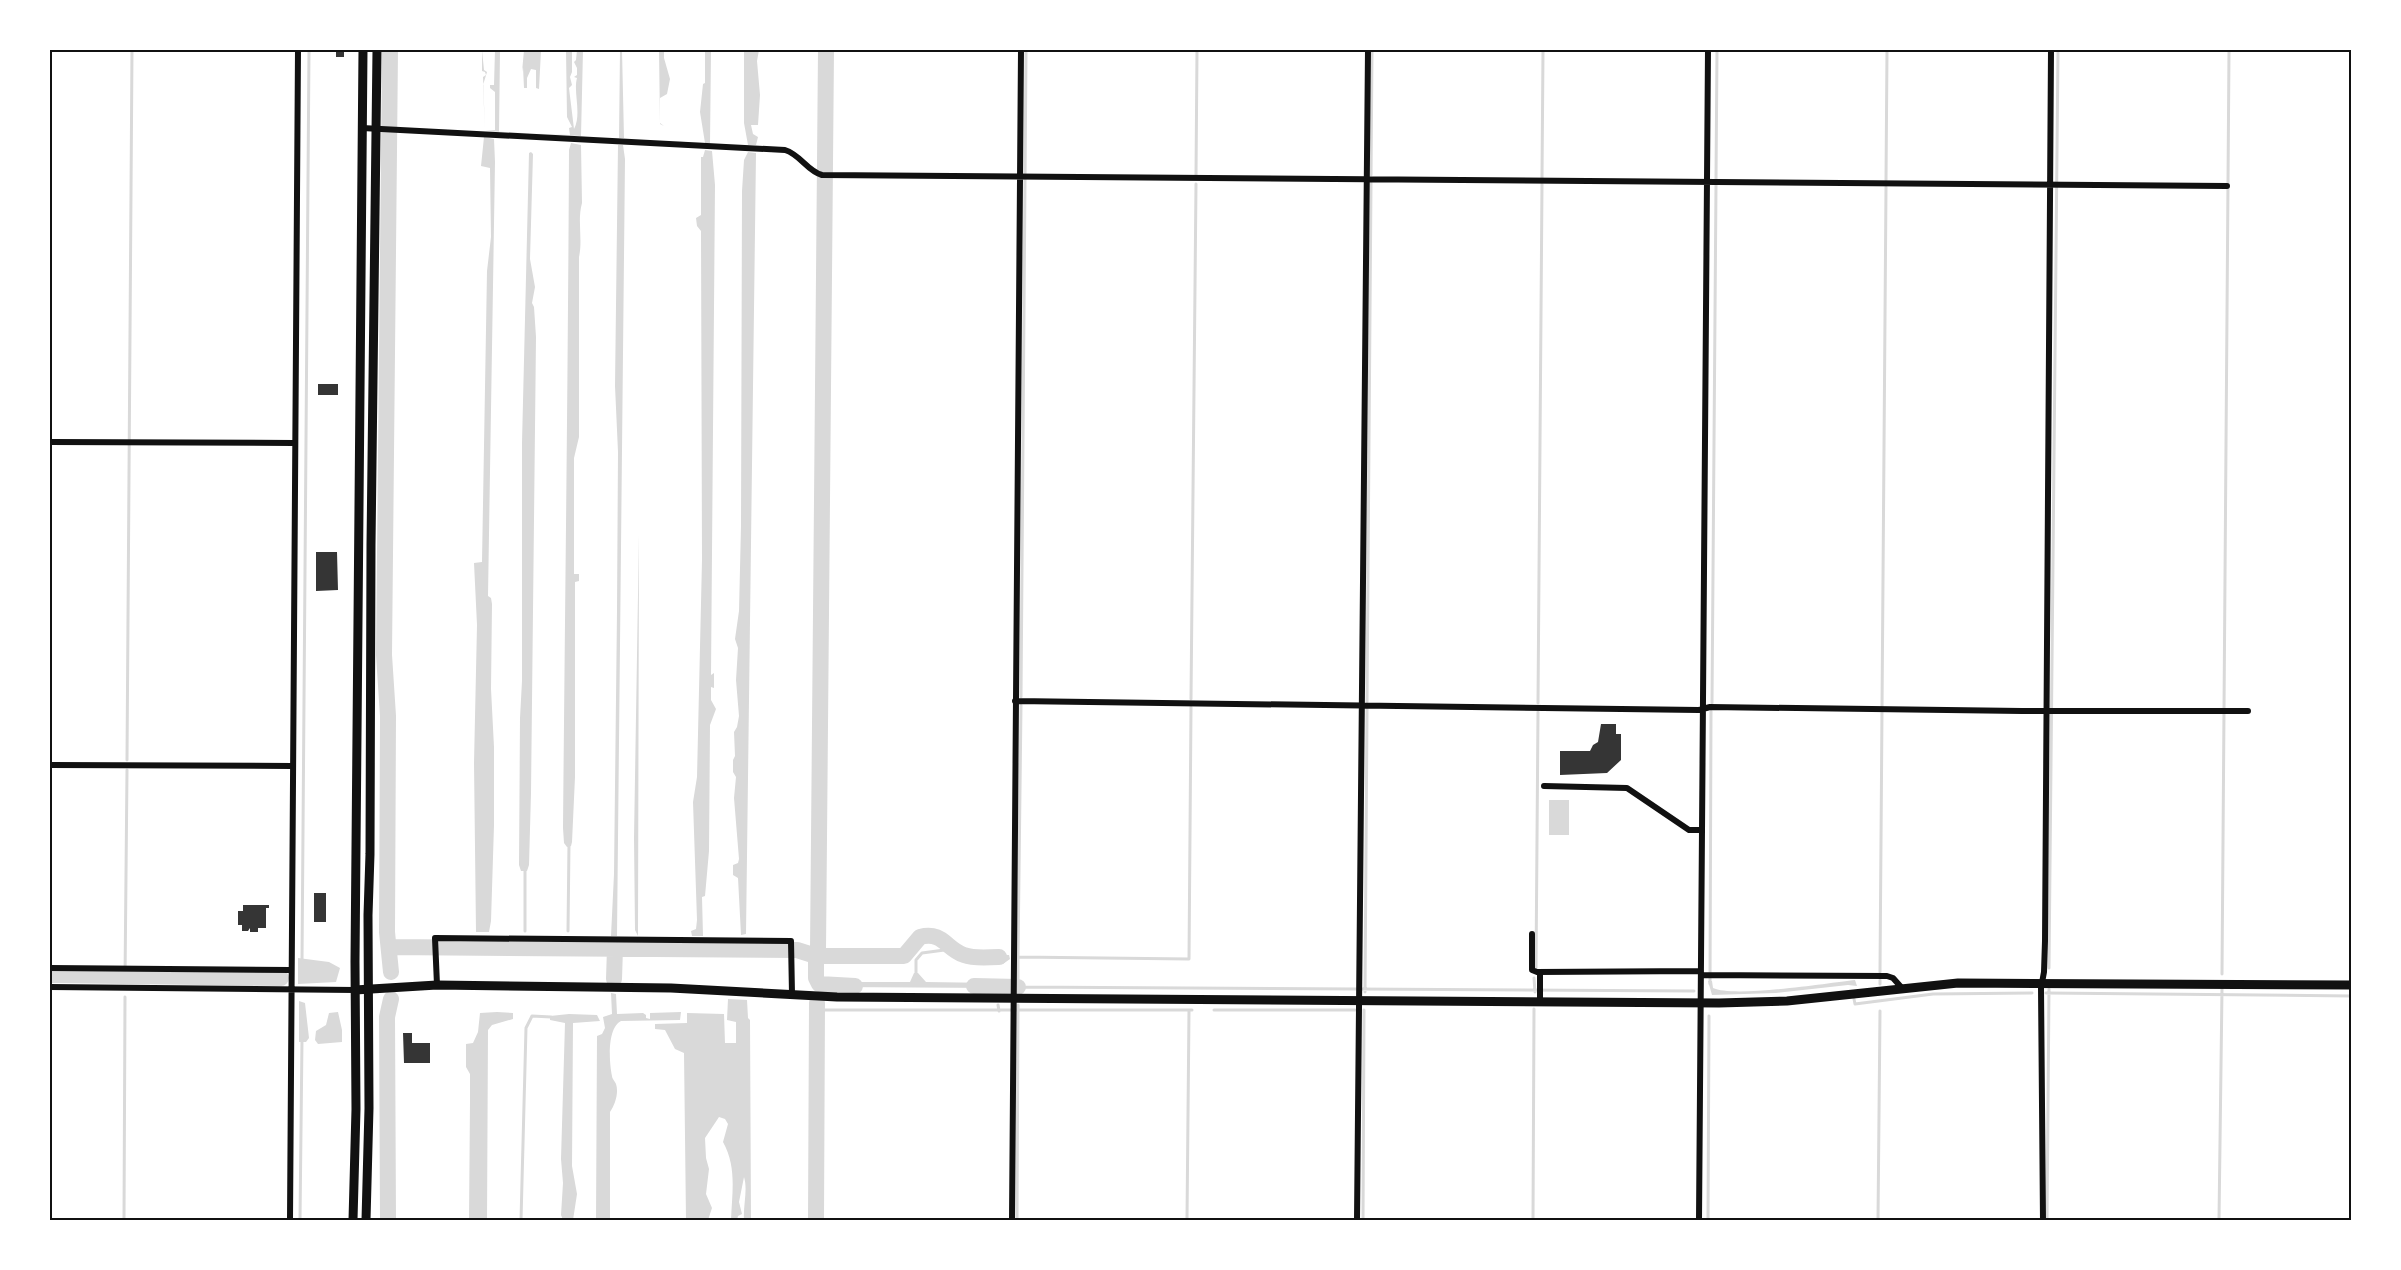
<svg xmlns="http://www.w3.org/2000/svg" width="2401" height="1270" font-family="'Titillium Web',sans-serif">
  <rect width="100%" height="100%" fill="#fff"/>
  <path fill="#d9d9d9" d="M482,50l2,20 3,2 -4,13 2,46 10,-1v-38l-5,-4v-3h4l1,-35h5l-1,82 71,3 -1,-7 3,-1 -5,-10 -1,-67 6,1v21l-2,5 2,8 -3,3 5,41c8,-15 -1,-37 3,-51l-3,-1 3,-2v-7l-3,-6 2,-2 1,-10h6l-2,86 -96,-5 -2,-54 3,-2 -1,-3 -3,-1z
    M524,50h17l-2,39 -3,-1v-18l-5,-1 -4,9v10h-3l-1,-21 -1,5z
    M620,50h2l2,88h-5z
    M659,50h5v8l6,21 -3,15 -7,4v25l4,3 2,15 39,2 -5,-31 3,-28 2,-1v-33h6l-1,94 -44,-3 -2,-15 -4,-2z
    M744,50h15l-2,11 3,34 -2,30h-7l2,9 5,3 -2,8h-8l-4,-22z
    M484,137l10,2 1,23 -7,434 3,2 1,6 -1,85 3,58v78l-3,96 -2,11h-13l-2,-169 3,-138 -3,-62 8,-1 5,-291 4,-34 -1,-69 -9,-2z
    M571,143l10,2 1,58c-5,18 1,36 -3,54v180l-5,21v116h5v7l-4,1v195l-3,65 -1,4 -4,1 -3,-4 -1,-15c2,-226 5,-452 6,-678z
    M618,145h5l2,14 -8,777h-6l3,-62 3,-263 1,-159 -3,-66z
    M705,150l7,1 3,34 -4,490 3,-2v15l-3,-1v13l5,9 -6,16 -1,126 -4,45 -3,1 1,39h-11l-1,-5 5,-2 1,-9 -4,-118 4,-25 5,-217 -1,-329 -4,-5 -1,-8 5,-3v-58h2z
    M531,152l2,2 -3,105 5,28 -3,16 2,4 2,30 -5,456 -2,72 -2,6h-6l-2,-6 1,-147 2,-37v-238l7,-290z
    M748,152l8,1 -10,781 -5,1 -3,-57 -5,-3v-10l5,-2 1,-4 -5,-61 2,-21 -3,-5v-12l2,-4 -1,-24 3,-5 2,-11 -3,-36 2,-32 -3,-9 4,-28 2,-85 1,-335 2,-31z
    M639,534l-1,402 -3,-6 -1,-92z
    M1549,800h20v35h-20z
    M977,954l32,1 1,4 -7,5 -19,1 -2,-4h-4z
    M298,958l31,4 11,6 -4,14 -38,2z
    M914,973h4l8,9 69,1 2,5 -164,-1 3,-5h74z
    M1855,980l2,6 -9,-1 -72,8 -64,2 -4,-14h4l1,7c21,10 115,-5 142,-8z
    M611,993l5,1 1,20 26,-1 3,2v3l4,1v-6l31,-1 -1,8 -59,1c-14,7 -12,41 -9,55 0,3 3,5 4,8 3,9 -1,21 -6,28v108h-14l1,-184 5,-2 3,-6 -2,-11 9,-3z
    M728,999l19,1 1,18 2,2 1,200h-7c-1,-15 4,-30 0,-43l-5,25 3,12 -4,2 -1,4h-6c1,-27 6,-53 -8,-78l5,-18 -3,-5 -6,-2 -14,21 1,20 3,11 -3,25 6,14 -4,12h-22l-2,-167 -9,-4 -10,-19 -10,-1v-5l32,-1v-10l37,1 1,29h11v-21l-9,-2z
    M299,1001l6,2 4,35 -3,4h-7z
    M338,1012l4,18v12l-24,2 -3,-4 1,-9 10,-6 3,-12z
    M497,1012l16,1v6l-21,6 -4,5 -1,190h-18l1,-119v-27l-4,-7v-23l7,-1 5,-11 2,-19z
    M569,1014l28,1 3,6 -27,2 -1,143 5,28 -4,26h-10l-2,-5 2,-32 -2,-24 4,-136 -15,-3v-4z"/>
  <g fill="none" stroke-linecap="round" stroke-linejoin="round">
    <path stroke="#d9d9d9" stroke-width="3" d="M1196,175l1,-125
      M1371,175l1,-125
      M1542,178l1,-128
      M1716,179l1,-129
      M1886,180l1,-130
      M1021,697l5,-647
      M1191,699l5,-515
      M1367,702l4,-519
      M1538,703l4,-519
      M1712,703l4,-518
      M1021,705l-3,252 171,2 2,-252
      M127,760l5,-710
      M525,869v62
      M568,931l1,-88
      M567,945l1,3
      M701,945l1,4
      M742,945v4
      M482,947v-3
      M525,948v-4
      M614,949v-3
      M636,949v-3
      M1016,957h2v32
      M302,961l7,-911
      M1536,968l2,-256
      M2049,968l9,-918
      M1880,972l6,-785
      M2222,974l7,-924
      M916,975v-15l6,-7 30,-4
      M1534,978l1,14
      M125,980l2,-210
      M1880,980v4
      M1710,984l1,-273
      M1018,987l676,4
      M1365,992l2,-283
      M2046,993l306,3
      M1854,999l1,5 78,-10 99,-1
      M998,1005l1,6
      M817,1010h375
      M1214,1010h141
      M382,1038h5
      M124,1220l1,-223
      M300,1220l2,-181
      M521,1220l5,-192 6,-12 19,1
      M1017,1220l1,-215
      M1187,1220l2,-210
      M1363,1220l1,-210
      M1533,1220l1,-211
      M1708,1220l1,-204
      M1878,1220l2,-209
      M2047,1220l2,-231
      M2219,1220l3,-231"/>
    <path stroke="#d9d9d9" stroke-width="16" d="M390,50l-6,605 4,61 -1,216 4,40
      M826,50l-8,901 -2,5h88l16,-19c23,-6 26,12 44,18 11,4 24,2 35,2
      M389,947l408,3 19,6v22l3,6 36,2
      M50,975l231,3
      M614,979l1,-31
      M974,986l44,1
      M388,1220l-1,-203 4,-18
      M816,1220l1,-217"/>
  </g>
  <path fill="#353535" d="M336,50h8v7h-8z
    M318,384h20v11h-20z
    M316,552h21l1,38 -22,1z
    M1601,724h15v10h5v26l-14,13 -47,2v-24h30l3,-6 5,-3z
    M314,893h12v29h-12z
    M243,905h26v3h-3v20h-8v4h-8v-4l-2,3h-6v-6h-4v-14h5z
    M403,1033h9v10h18v20h-26z"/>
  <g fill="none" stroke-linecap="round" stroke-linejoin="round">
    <path stroke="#111" stroke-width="6" d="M362,128l423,22c16,5 22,21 37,25l1405,11
      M50,442l244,1
      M1015,701l684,9 11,-3 312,4h226
      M50,765l242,1
      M1544,786l83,2 62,42h13
      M1532,934v36l5,2 164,-1
      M50,968l240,2
      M1540,972v30
      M1701,975l186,1 6,2 8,9
      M437,985l-2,-47 356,3 1,53
      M50,987l305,3
      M290,1220l8,-1170
      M1012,1220l9,-1170
      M1357,1220l11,-1170
      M1699,1220l9,-1170
      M2043,1220l-2,-232 3,-16 1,-31 6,-891"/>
    <path stroke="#111" stroke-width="9" d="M355,990l82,-5 234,3 166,9 882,6 68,-2 171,-18 394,2"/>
    <path stroke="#111" stroke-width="9" d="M353,1220l3,-111 -1,-147 8,-912
      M366,1220l3,-112 -1,-193 2,-61 1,-309 6,-495"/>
  </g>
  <rect width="2401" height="1270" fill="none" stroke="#ffffff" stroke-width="102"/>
  <rect x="51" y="51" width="2299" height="1168" fill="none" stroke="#111" stroke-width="2"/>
</svg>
